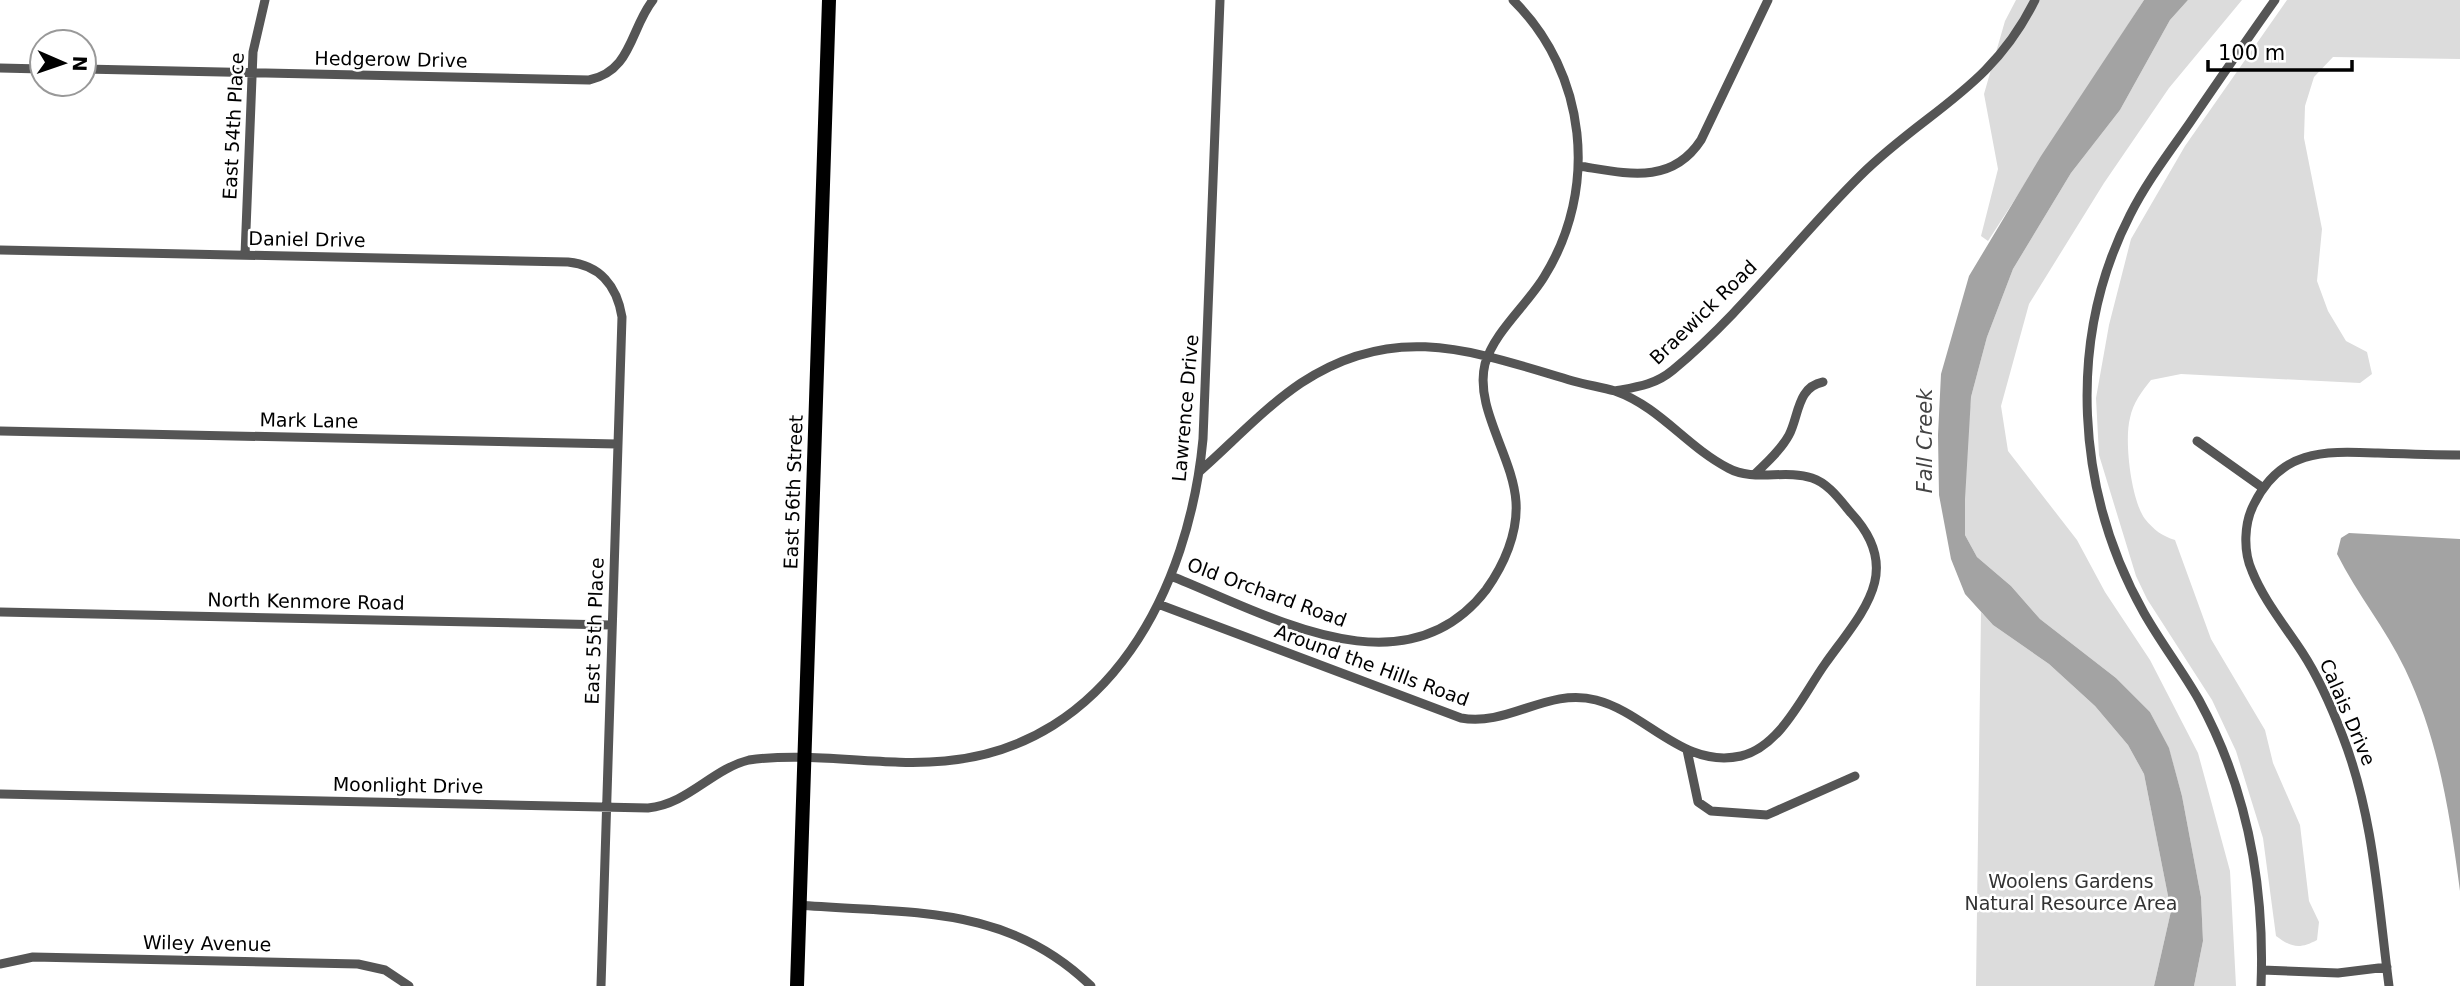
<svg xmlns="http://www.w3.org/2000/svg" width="2460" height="986" font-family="'DejaVu Sans',sans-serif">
  <rect width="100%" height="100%" fill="#fff"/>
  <path fill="#dcdcdc" d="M2016,0h128l-156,241 -7,-5 17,-67 -14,-75 21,-73z
    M2188,0h54l-73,88 -65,95 -75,121 -28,102 7,45 69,89 28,52 45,68 48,93 32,118 6,115h-42l9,-45 -2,-44 -19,-101 -13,-47 -19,-37 -34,-34 -76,-59 -29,-33 -34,-29 -12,-22v-76l6,-62 16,-60 26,-68 58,-96 49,-63 50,-90z
    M2287,0h173v59l-127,-2 -19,20 -9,29 -1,32 18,91 -5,52 11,30 18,30 21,11 5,22 -12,9 -179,-9 -30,6c-9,11 -18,23 -21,38 -6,22 1,82 15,101 9,11 17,17 30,21l36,99 54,91 8,33 27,62 9,76 10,21 -2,18c-17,9 -25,8 -41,-4l-13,-98 -27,-87 -24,-51 -65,-101 -11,-23 -37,-121 -3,-57 13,-73 22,-86 54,-93z
    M1981,612l12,13 56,39 46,42 33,39 16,29 27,137 -17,75h-178z"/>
  <path fill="#a3a3a3" d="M2144,0h44l-18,20 -50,90 -49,63 -58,96 -26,68 -16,60 -6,102v36l12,22 34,29 29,33 76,59 34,34 19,36 13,48 19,101 2,44 -9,45h-40l17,-75 -27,-137 -16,-29 -33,-39 -46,-42 -56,-39 -28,-31 -14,-35 -12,-64 -1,-60 3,-61 28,-98 72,-120z
    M2349,533l111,6v352c-10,-76 -21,-151 -55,-222 -19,-40 -48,-75 -68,-115l4,-16z"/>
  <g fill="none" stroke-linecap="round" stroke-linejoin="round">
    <path stroke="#555" stroke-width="9" d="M0,68l42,1
      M84,69l505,11c43,-9 41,-51 64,-80
      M1579,166c46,7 92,20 122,-26l67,-140
      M0,250l568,12c32,3 49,24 54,55l-21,669
      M245,255l8,-203 12,-52
      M0,431l617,13
      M2197,441l66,47
      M1200,471c33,-29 64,-63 101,-88 95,-63 174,-31 272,-2 14,4 28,6 42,10 22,-4 40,-6 58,-21 70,-58 124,-132 188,-195 66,-65 130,-86 174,-175
      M1755,474c12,-12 26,-24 34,-39 10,-19 8,-48 34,-53
      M1171,576c96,38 233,120 315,14 18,-25 32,-57 30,-88 -3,-46 -42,-94 -31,-138 9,-32 42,-59 59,-87 55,-88 43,-204 -31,-277
      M1158,604l303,114c47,9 87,-31 135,-18 51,13 87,69 145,56 39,-9 62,-61 84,-92 37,-52 80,-93 26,-151 -11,-13 -23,-30 -39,-35 -27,-9 -59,4 -84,-10 -42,-22 -68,-61 -113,-77
      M0,612l611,13
      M1687,750l11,52 13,9 56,4 88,-39
      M0,794l648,14c40,-4 64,-39 101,-48 65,-9 131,7 196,1 165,-15 244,-173 258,-322l17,-439
      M798,905c110,9 208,-2 293,81
      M0,964l33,-7 325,7 27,6 24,16
      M2262,970l76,3 49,-6
      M2261,986c4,-101 -13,-196 -62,-286 -17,-30 -38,-57 -55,-87 -68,-121 -78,-273 -14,-398 16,-32 38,-61 59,-91 28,-41 57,-83 86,-124
      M2389,986c-11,-84 -15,-169 -46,-249 -11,-29 -24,-59 -41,-85 -17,-26 -39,-53 -50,-81 -9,-20 -8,-48 2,-67 27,-54 68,-53 121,-51 29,1 57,2 85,2"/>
    <path stroke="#000" stroke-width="14" d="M797,986l32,-986"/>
  </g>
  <g text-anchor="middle" stroke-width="5" stroke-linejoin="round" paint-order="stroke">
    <g font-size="19" fill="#000" stroke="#fff">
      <text transform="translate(391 59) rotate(1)" y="7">Hedgerow Drive</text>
      <text transform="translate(233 126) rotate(-87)" y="7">East 54th Place</text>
      <text transform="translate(307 239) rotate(1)" y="7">Daniel Drive</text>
      <text transform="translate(1703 312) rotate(-44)" y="7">Braewick Road</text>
      <text transform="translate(1185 408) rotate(-85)" y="7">Lawrence Drive</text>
      <text transform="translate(309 420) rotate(1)" y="7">Mark Lane</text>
      <text transform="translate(793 492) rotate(-88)" y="7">East 56th Street</text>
      <text transform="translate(1267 592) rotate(20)" y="7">Old Orchard Road</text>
      <text transform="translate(306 601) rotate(1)" y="7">North Kenmore Road</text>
      <text transform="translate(594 631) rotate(-88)" y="7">East 55th Place</text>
      <text transform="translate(1372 665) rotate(20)" y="7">Around the Hills Road</text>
      <text transform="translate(2348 712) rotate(67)" y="7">Calais Drive</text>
      <text transform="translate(408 785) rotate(1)" y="7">Moonlight Drive</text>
      <text transform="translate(207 943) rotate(1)" y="7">Wiley Avenue</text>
    </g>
    <g font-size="19" fill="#333" stroke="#fff">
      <text x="2071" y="888">Woolens Gardens<tspan x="2071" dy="22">Natural Resource Area</tspan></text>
    </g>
    <g font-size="21" font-style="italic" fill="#444" stroke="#fff">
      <text transform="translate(1925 441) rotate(-90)" y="7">Fall Creek</text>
    </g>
  </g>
  <g transform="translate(63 63) rotate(92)"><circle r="33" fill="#ffffff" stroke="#999999" stroke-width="2"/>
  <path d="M0-5L12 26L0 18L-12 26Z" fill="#000000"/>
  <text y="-10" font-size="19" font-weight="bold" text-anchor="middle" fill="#000000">N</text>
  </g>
  <path d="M2208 60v10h144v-10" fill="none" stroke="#000000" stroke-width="3.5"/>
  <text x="2218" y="60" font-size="21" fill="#000000" stroke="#ffffff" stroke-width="5" paint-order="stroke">100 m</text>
</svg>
